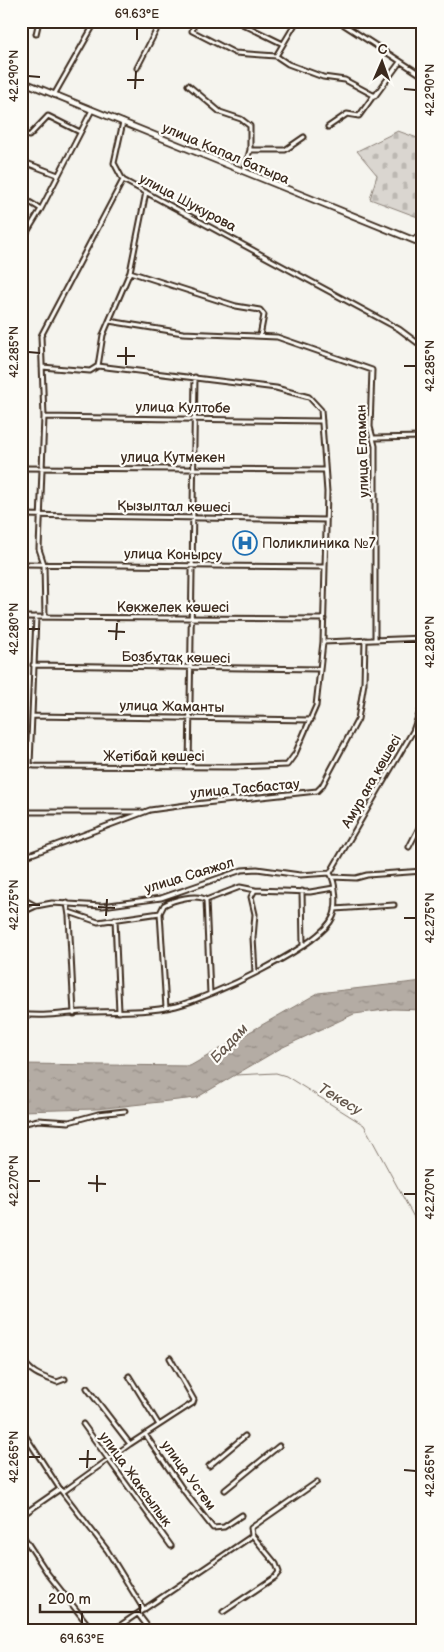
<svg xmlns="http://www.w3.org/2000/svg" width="444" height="1652" font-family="'Balsamiq Sans',sans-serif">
  <defs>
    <pattern id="cemetery-stones" width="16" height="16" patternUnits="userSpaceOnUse" patternTransform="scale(1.25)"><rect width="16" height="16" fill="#dad6d0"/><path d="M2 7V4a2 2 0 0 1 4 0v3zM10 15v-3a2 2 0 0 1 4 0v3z" fill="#bcb8b2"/></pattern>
    <pattern id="water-ripples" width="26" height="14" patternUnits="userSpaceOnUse" patternTransform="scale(1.25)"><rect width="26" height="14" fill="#b4aca4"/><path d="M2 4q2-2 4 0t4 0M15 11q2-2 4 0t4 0" fill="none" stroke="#948c85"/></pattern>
  </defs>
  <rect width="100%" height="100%" fill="#f5f4ee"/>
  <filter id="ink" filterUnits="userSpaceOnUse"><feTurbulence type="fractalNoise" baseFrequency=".02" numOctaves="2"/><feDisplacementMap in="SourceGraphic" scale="10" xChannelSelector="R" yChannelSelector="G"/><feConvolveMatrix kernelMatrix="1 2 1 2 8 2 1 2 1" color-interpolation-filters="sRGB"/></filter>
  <g filter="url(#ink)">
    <path fill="url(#cemetery-stones)" stroke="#8a8077" d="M398,131l25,9v79l-53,-20 7,-24 -20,-24z"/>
    <path fill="url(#water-ripples)" stroke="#84786e" d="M423,981v29l-30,-1 -39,5 -73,34 -85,50 -100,11 -75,2v-47l169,2 128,-73z"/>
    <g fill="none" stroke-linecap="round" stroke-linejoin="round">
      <path stroke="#84786e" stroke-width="1" d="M236,1075l40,-2 10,3 78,49 59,109"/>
      <g stroke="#3b2a1e" stroke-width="7">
        <path id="street" d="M195,21l-3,10 43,22 41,3
          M236,21l47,23
          M297,21l-21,35 12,8 35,13 22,3 30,16 25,-34
          M338,21l85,55
          M21,22l2,-1
          M36,34l3,-13
          M137,68l24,-47
          M188,85l32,27 21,7 9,7v24l-6,21
          M54,95l42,-74
          M328,127l19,-13 12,2 15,-21
          M21,132l8,4 19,-20 32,16
          M250,150h35l19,-13
          M21,161l37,14
          M123,180l276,149 24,18
          M123,180l-9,-17 9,-41
          M21,197l20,12 51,-99
          M414,240l9,-10
          M21,242l20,-33
          M130,272l106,34 24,4 4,5 -4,21
          M109,321l74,12 94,4 95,33 -2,57 5,19v194
          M98,366l5,-31 27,-63 16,-80
          M44,417l278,4
          M374,438l49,-1
          M21,468l304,2
          M21,515l305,5
          M21,564l304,3
          M21,617l303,2
          M45,617l-1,-53 -5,-15 5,-132 -3,-81 82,-156
          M323,642l100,-4
          M33,665l286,4
          M32,716l279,4
          M21,764l14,2 200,1 52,-2 8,-11 21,-48 7,-64 4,-150 -6,-82 -12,-13 -33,-9 -178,-22 -8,5 -48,-4
          M30,764l6,-147
          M189,767l6,-390
          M21,812h121
          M409,847l14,-27
          M21,858l129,-48 36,-5 131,-14 5,-5 36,-67 6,-36 1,-43
          M332,877l24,1 11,-3 56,-4
          M302,891l1,54
          M21,898l15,8
          M206,900l4,94
          M67,903l2,13 5,98
          M335,909l59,-4
          M69,912l29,10 62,-9 6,95
          M21,913l15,-7 16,-3 50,3 59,-8 81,-28 15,-1 43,6 30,-2 83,-142 10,-28
          M160,913l4,-8c9,-5 33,-12 42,-5l34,-13 15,3
          M115,919l4,93
          M255,972l-2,-34 2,-24 -4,-17 4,-7 55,2 24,-4
          M21,1014c20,3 41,0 61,-2 32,-1 63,1 94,-6 33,-8 144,-59 157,-89 5,-11 3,-34 -3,-44
          M21,1124l17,-4 31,2 29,-8 27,-3
          M21,1357c9,16 19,19 36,25l8,-3
          M129,1376l30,49
          M87,1388l43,56
          M83,1424l88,122
          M21,1429l39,60 47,61 37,60
          M145,1434l39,57 29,37 11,-1 18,-12
          M209,1466l36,-30
          M225,1490l54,-44
          M63,1492l67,-48 63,-41 1,-3 -24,-42
          M21,1516l39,-27
          M21,1533l27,41 45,57
          M223,1612l52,-35 4,-5 -3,-8 -24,-29
          M138,1614l13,17
          M112,1631l137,-93 3,-3 -1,-7 66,-46"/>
      </g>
      <g stroke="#3b2a1e" stroke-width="8">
        <path id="secondary" d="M21,81l402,163"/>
      </g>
      <use href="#street" stroke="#fdfcf7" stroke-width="3"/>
      <use href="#secondary" stroke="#fdfcf7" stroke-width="4.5"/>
    </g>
  </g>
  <path fill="none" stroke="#3b2a1e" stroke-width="2" d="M137,40v-12M28,76l12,1M127,80h17M135,89l1,-18M404,89l12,1M28,352l12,1M117,356h18M126,365v-18M404,366h12M28,629h12M108,631l17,1M116,640l1,-17M404,642h12M28,905h12M98,907l17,1M106,916l1,-17M404,918h12M28,1181h12M88,1183l18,1M97,1192v-17M404,1194h12M28,1457h12M79,1459h17M87,1468l1,-18M404,1470l12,1M82,1624v-12"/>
  <defs>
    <g id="hospital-ring" transform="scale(1.25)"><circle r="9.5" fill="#fdfcf7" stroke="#1f6fb2" stroke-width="1.5"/><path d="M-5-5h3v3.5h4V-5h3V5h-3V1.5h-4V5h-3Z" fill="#1f6fb2"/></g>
  </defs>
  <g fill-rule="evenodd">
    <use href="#hospital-ring" x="245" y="543"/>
  </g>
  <g text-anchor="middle" stroke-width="4.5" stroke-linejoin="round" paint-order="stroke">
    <g font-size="14" fill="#3b2a1e" stroke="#fdfcf7">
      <text transform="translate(226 153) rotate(23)" y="5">улица Капал батыра</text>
      <text transform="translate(188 202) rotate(28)" y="5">улица Шукурова</text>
      <text transform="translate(183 407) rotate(1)" y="5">улица Култобе</text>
      <text transform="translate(362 451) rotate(-92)" y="5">улица Еламан</text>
      <text x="173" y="462">улица Кутмекен</text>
      <text transform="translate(174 506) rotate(1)" y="5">Қызылтал көшесі</text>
      <text transform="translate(173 554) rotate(1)" y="5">улица Конырсу</text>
      <text x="173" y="612">Көкжелек көшесі</text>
      <text transform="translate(176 657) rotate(1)" y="5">Бозбұтақ көшесі</text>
      <text transform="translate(172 706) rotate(1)" y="5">улица Жаманты</text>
      <text x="154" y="761">Жетібай көшесі</text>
      <text transform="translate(371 781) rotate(-60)" y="5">Амур аға көшесі</text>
      <text transform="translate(245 788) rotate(-5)" y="5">улица Тасбастау</text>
      <text transform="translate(189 875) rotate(-17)" y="5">улица Саяжол</text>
      <text transform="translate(189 1475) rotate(54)" y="5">улица Устем</text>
      <text transform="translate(136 1479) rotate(54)" y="5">улица Жаксылык</text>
    </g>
    <g font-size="14" fill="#3b2a1e" stroke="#fdfcf7" text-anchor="start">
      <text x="262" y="548">Поликлиника №7</text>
    </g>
    <g font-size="15" font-style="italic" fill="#65584d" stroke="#fdfcf7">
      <text transform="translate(229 1043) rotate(-47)" y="5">Бадам</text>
      <text transform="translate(340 1099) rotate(31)" y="5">Текесу</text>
    </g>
  </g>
  <rect width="444" height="1652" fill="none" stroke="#fdfcf7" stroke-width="55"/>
  <g transform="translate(382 62) rotate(2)" stroke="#fdfcf7" stroke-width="4" paint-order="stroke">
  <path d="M0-4L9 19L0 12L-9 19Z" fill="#3b2a1e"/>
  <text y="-8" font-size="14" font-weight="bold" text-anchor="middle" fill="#3b2a1e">С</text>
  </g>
  <path d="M40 1604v8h100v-8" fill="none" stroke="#3b2a1e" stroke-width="2.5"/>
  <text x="48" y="1604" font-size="15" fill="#3b2a1e" stroke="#fdfcf7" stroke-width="4" paint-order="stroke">200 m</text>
  <rect x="28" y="28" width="388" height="1596" fill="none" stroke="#3b2a1e" stroke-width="2"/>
  <g font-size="12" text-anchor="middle" fill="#3b2a1e">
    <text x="137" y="18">69.63°E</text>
    <text transform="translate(14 76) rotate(-90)" y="4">42.290°N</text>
    <text transform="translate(430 90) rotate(-90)" y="4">42.290°N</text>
    <text transform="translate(14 352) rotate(-90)" y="4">42.285°N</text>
    <text transform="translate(430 366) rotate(-90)" y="4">42.285°N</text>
    <text transform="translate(14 629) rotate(-90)" y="4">42.280°N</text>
    <text transform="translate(430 642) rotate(-90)" y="4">42.280°N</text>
    <text transform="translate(14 905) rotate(-90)" y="4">42.275°N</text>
    <text transform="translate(430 918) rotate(-90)" y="4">42.275°N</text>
    <text transform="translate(14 1181) rotate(-90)" y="4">42.270°N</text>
    <text transform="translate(430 1194) rotate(-90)" y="4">42.270°N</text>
    <text transform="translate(14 1457) rotate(-90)" y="4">42.265°N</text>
    <text transform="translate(430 1471) rotate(-90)" y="4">42.265°N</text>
    <text x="82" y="1643">69.63°E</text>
  </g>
</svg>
